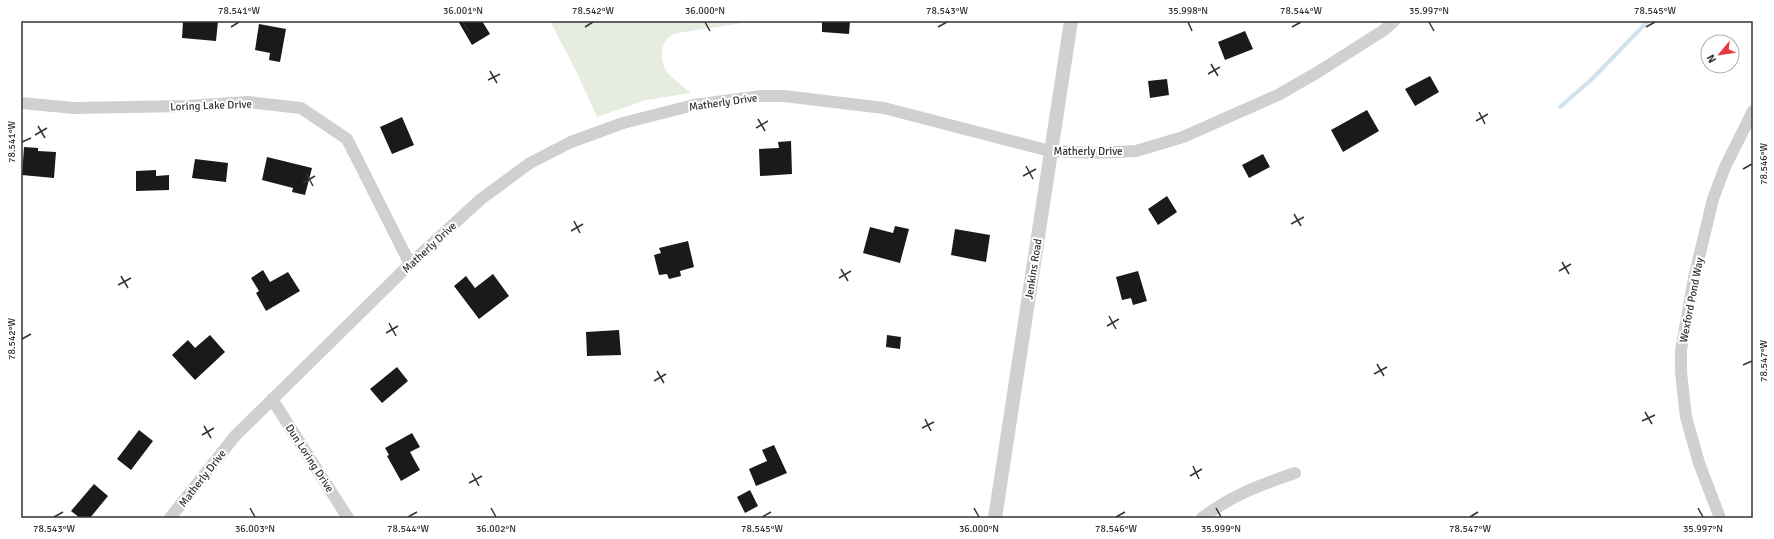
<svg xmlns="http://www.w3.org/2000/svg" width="1774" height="539" font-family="Signika,sans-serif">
  <rect width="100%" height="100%" fill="#fff"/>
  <path fill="#e6ecdf" d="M550,21h193v2l-66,10c-17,5 -19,25 -10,39 7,8 16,14 24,21l-45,7 -49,17 -21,-46z"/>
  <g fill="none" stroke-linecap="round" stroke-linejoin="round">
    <path stroke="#cfe2ee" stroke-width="4" d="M1560,107l32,-28 56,-58"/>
  </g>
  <path fill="#1a1a1a" d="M183,21h35l-2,20 -34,-3z
    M458,21h24l8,13 -18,11z
    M822,21h28l-1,13 -27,-2z
    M259,24l27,5 -6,33 -11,-2 1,-7 -15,-3z
    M1245,31l8,18 -28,11 -7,-18z
    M1430,76l9,16 -24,14 -10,-17z
    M1167,79l2,16 -19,3 -2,-17z
    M1367,110l12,21 -36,21 -12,-22z
    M402,117l12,28 -22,9 -12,-27z
    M791,141l1,33 -32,2 -1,-27 20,-1 -1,-6z
    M24,147l14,1v3l18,1 -2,26 -32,-3z
    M1263,154l7,13 -21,11 -7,-13z
    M267,157l45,11 -7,27 -13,-3 1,-4 -31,-8z
    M195,159l33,4 -2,19 -34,-4z
    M156,170v6l13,-1v15l-33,1v-20z
    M1167,196l10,16 -19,13 -10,-16z
    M895,226l14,3 -9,34 -37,-10 7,-26 23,6z
    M955,229l35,6 -4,27 -35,-7z
    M688,241l6,26 -14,4 1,5 -12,3 -2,-5 -8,1 -5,-20 7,-2 -2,-5z
    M263,270l7,12 18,-10 12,19 -34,20 -10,-18 3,-2 -8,-13z
    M1138,271l9,30 -14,4 -2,-7 -9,2 -6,-23z
    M493,274l16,22 -30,23 -25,-33 12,-10 9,12z
    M619,330l2,25 -34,1 -1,-24z
    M210,335l15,17 -30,28 -23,-25 16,-15 7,8z
    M887,335l14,2 -1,12 -14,-2z
    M397,367l11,14 -26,22 -12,-14z
    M139,430l14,11 -22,29 -14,-11z
    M412,433l8,14 -10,5 10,18 -19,11 -14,-25 2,-1 -4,-7z
    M774,445l13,28 -31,13 -7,-17 18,-8 -5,-11z
    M94,484l14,12 -18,22h-10l-9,-7z
    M750,490l8,16 -13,7 -8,-16z"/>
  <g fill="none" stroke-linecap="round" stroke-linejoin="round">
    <path stroke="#d0d0d0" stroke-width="12" d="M21,103l53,5 112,-2 62,-4 53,6 46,31 63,125
      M272,399l76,119
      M170,518l65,-82 175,-172 71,-65 49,-36 41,-21 52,-19 71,-18 67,-9h23l100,12 166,43 45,2 41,-2 47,-14 95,-42 40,-23 66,-42 10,-9
      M1202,518c28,-22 60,-34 93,-45
      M1720,518l-21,-55 -13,-46 -5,-45v-22l13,-72 19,-79 12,-32 28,-56"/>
    <path stroke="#d0d0d0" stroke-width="14" d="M995,518l76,-497"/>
  </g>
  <path fill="none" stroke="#333" stroke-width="1.5" d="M463,22l5,9M705,22l5,9M1188,22l4,9M1429,22l5,9M231,27l8,-5M585,27l8,-5M938,27l9,-5M1292,27l9,-5M1646,27l9,-5M1211,64l7,12M490,71l7,12M1208,74l12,-7M488,80l12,-6M1479,112l6,12M758,119l7,12M1476,121l12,-7M38,126l7,12M756,128l12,-7M35,135l12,-7M22,142l9,-4M1026,166l7,13M1743,169l9,-5M306,173l7,13M1023,176l13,-7M303,183l12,-7M1294,214l7,12M574,221l6,12M1291,224l13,-7M571,231l12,-7M1562,262l7,12M841,269l7,12M1559,271l12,-7M121,276l7,12M839,278l12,-7M118,285l13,-7M1109,316l7,13M389,323l7,13M1107,326l12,-7M386,333l12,-7M22,339l9,-5M1377,364l7,12M1743,365l9,-4M657,371l7,12M1374,374l13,-7M654,381l12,-7M1645,412l7,12M925,419l6,12M1642,421l13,-6M204,426l7,12M922,428l12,-6M202,435l12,-7M1193,466l6,13M472,473l7,13M1190,476l12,-7M469,483l13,-7M250,508l5,9M491,508l5,9M974,508l5,9M1216,508l5,9M1698,508l5,9M54,517l9,-5M408,517l9,-5M762,517l9,-5M1116,517l9,-5M1470,517l8,-5"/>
  <g text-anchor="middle" stroke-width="4" stroke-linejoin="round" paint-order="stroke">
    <g font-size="11" fill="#333" stroke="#fff">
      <text transform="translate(723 102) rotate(-8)" y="4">Matherly Drive</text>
      <text transform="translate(211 105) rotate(-2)" y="4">Loring Lake Drive</text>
      <text x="1088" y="155">Matherly Drive</text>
      <text transform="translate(429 247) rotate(-43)" y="4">Matherly Drive</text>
      <text transform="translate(1033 269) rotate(-81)" y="4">Jenkins Road</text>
      <text transform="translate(1691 300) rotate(-79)" y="4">Wexford Pond Way</text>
      <text transform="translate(310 458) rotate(57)" y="4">Dun Loring Drive</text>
      <text transform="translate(202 478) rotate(-52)" y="4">Matherly Drive</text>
    </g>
  </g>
  <rect width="1774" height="539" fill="none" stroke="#ffffff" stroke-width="44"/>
  <g transform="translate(1720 54) rotate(241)"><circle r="19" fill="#ffffff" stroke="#adadad"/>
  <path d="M0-3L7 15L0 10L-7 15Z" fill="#e63946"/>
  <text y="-6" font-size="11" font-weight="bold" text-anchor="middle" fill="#333333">N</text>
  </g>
  <rect x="22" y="22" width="1730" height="495" fill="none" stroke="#333" stroke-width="1.5"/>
  <g font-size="10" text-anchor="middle" fill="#333">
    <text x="239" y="14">78.541°W</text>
    <text x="463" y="14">36.001°N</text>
    <text x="593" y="14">78.542°W</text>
    <text x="705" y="14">36.000°N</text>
    <text x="947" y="14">78.543°W</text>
    <text x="1188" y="14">35.998°N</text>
    <text x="1301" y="14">78.544°W</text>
    <text x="1429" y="14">35.997°N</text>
    <text x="1655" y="14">78.545°W</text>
    <text transform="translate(11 142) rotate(-90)" y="4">78.541°W</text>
    <text transform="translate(1763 164) rotate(-90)" y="4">78.546°W</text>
    <text transform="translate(11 339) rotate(-90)" y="4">78.542°W</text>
    <text transform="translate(1763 361) rotate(-90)" y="4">78.547°W</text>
    <text x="54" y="532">78.543°W</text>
    <text x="255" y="532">36.003°N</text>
    <text x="408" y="532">78.544°W</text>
    <text x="496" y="532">36.002°N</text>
    <text x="762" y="532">78.545°W</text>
    <text x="979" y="532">36.000°N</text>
    <text x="1116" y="532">78.546°W</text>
    <text x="1221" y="532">35.999°N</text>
    <text x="1470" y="532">78.547°W</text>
    <text x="1703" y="532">35.997°N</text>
  </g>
</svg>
